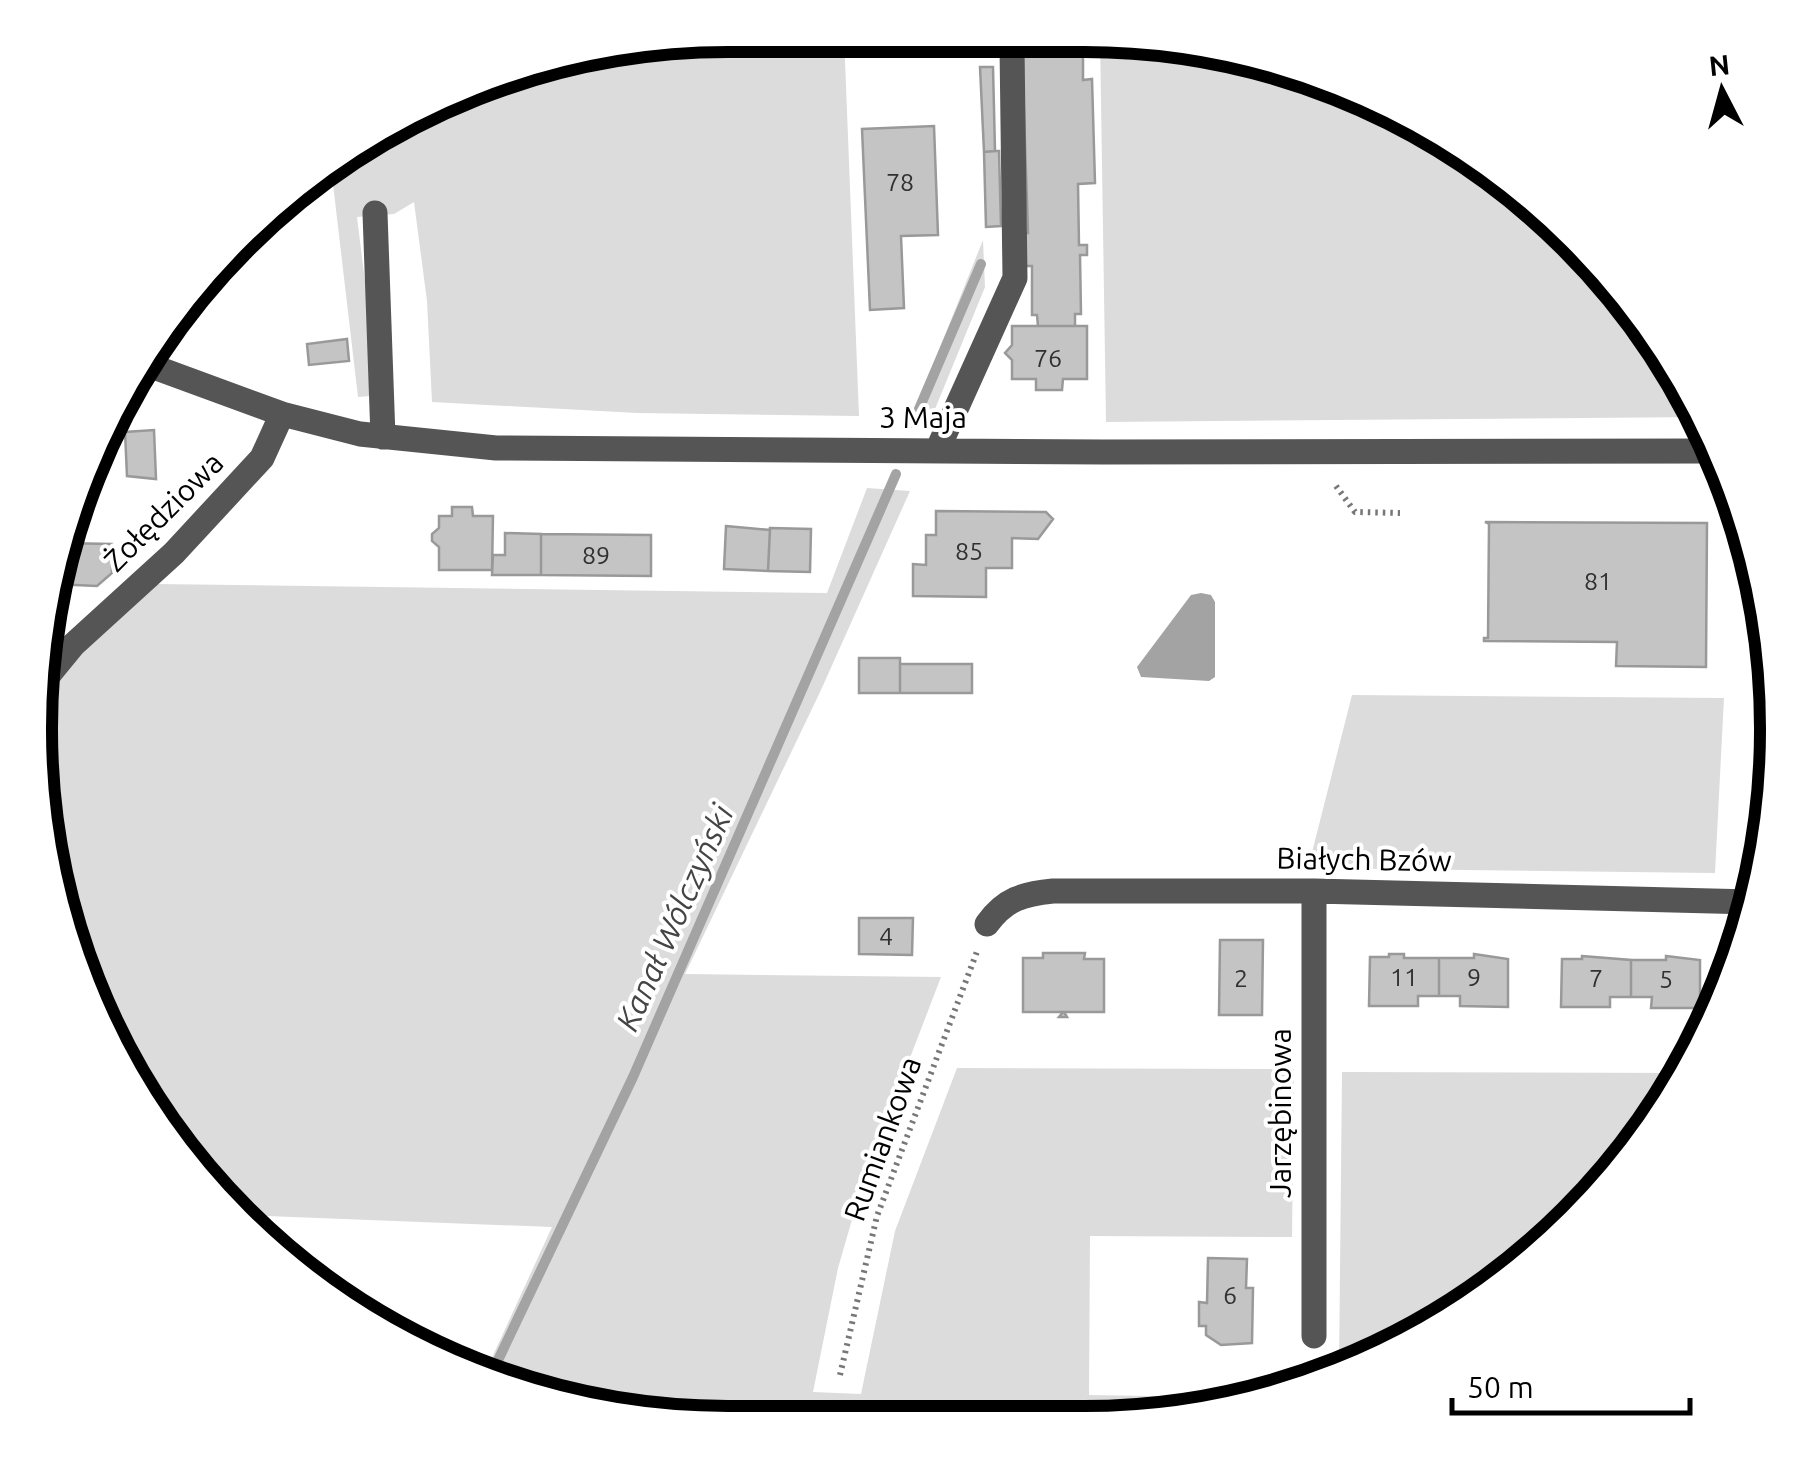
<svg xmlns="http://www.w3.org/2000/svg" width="1812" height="1458" font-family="Ubuntu,sans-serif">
  <rect width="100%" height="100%" fill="#fff"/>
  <path fill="#dcdcdc" d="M729,35h115l15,381 -222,-3 -205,-11 -5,-101 -13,-99 -20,12 -37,3 12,97 2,82 -13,1 -27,-230 52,-39 167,-69z
    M1100,36l29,1 219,51 193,120 93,99 68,110 -596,5z
    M983,240l2,47 -52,127 -21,3z
    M867,488l43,3 -89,199 -136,284 256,3 -76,198 -27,93 -25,124 48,2 34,-163 62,-163 337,1 -2,168 -202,-1 -1,159 178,3 -139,24h-444l-134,-23 -66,-24 68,-148 -314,-12 -31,-29 -100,-150 -59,-171 -10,-162 32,-41 84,-78 673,9z
    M1352,695l372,3 -9,175 -407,-5z
    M1342,1072l343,1c-81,133 -199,242 -346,298z"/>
  <path fill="#a3a3a3" d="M1201,593l10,2 4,7v75l-6,4 -68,-4 -4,-10 54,-72z"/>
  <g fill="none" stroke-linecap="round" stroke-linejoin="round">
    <path stroke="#a3a3a3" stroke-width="10" d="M913,423l68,-159
      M490,1377l143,-300 263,-603"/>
  </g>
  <path fill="#c4c4c4" stroke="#999" stroke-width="2.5" d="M1083,52v28l9,-1 3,104 -17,1 1,61h8v10h-7l1,59h-6v12h-37l-1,-11h-5v-49h-6l-3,-33h5l-6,-180z
    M980,67h13l2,84 -11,1z
    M934,126l4,109 -37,1 3,72 -34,2 -8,-181z
    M995,151h4l2,75 -15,1 -2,-75z
    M1012,326h75v53h-24l-1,11h-26v-11h-24v-19l-7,-7 7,-8z
    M347,339l2,22 -40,4 -2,-21z
    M154,430l2,49 -29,-3 -2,-44z
    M102,444l2,31h-15z
    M452,507h20l1,9h20l-1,54h-53v-23l-7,-6v-7l7,-6v-12h13z
    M936,511l110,1 7,7 -15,20 -26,-1v30h-26v29l-73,-1v-32l13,1v-30h10z
    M1485,522l222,1 -1,144 -90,-1 1,-24 -133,-1v-3h4l1,-114z
    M726,526l44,4 -2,41 -44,-2z
    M770,528l41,1 -1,43 -42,-1z
    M505,533l36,1v41h-49l1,-20h12z
    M541,534l110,1v41l-110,-1z
    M61,543l51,1v29l-15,13 -44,-2z
    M859,658h41v35h-41z
    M900,664h72v29h-72z
    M1761,773h12l-3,50h-9z
    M859,918h54l-1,37 -53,-1z
    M1220,940h43l-1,75h-43z
    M1043,953h42l-1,6h20v53h-40l3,5h-8l4,-5h-40v-54h20z
    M1389,954h15v4h35v38h-21v10h-49l1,-49h19z
    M1474,954l34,5v48l-48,-1v-10h-21v-38h35z
    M1582,956l49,4v37h-21v10h-49l1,-48h20z
    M1666,956l34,4v48h-49l1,-11h-21v-37h35z
    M1208,1258l39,1 -1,29h7l-1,55 -31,2 -15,-10v-9h-7v-24l8,1z"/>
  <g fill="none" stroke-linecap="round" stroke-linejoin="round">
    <path stroke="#777" stroke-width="6" stroke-dasharray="2.5 5" stroke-linecap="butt" d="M1336,486l19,26 45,1
      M840,1375l37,-159 101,-267"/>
    <path stroke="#555" stroke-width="25" d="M375,213l8,224
      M143,363l139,51 78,20 136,14 608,4 612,-1
      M937,451l78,-173 -3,-232 9,-10
      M37,689l36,-44 101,-92 88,-95 20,-44
      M987,924c18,-25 36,-30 66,-33h261l438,11
      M1314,1336v-445"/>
  </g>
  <g text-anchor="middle" stroke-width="8" stroke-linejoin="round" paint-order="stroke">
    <g font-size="25" fill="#313131">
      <text x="900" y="191">78</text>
      <text x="1048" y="367">76</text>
      <text x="969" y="560">85</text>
      <text x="596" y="564">89</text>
      <text x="1598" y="590">81</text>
      <text x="886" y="945">4</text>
      <text x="1404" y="986">11</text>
      <text x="1474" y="986">9</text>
      <text x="1241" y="987">2</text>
      <text x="1596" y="987">7</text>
      <text x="1666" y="988">5</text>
      <text x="1230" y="1304">6</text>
    </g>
    <g font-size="30" fill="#000" stroke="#fff">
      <text x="923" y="428">3 Maja</text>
      <text transform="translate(164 512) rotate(-45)" y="10">Żołędziowa</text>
      <text transform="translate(1364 860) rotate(1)" y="10">Białych Bzów</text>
      <text transform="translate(1281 1113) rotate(-90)" y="10">Jarzębinowa</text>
      <text transform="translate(883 1139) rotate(-70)" y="10">Rumiankowa</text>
    </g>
    <g font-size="32" font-style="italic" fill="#444" stroke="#fff">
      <text transform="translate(675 918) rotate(-66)" y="11">Kanał Wólczyński</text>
    </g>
  </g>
  <path d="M0 0H1812V1458H0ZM728 52H1084A676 676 0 0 1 1760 728V730A676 676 0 0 1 1084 1406H728A676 676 0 0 1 52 730V728A676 676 0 0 1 728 52Z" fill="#fff" fill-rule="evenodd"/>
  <path fill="none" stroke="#000" stroke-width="12" d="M728 52H1084A676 676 0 0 1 1760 728V730A676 676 0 0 1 1084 1406H728A676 676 0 0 1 52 730V728A676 676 0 0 1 728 52Z"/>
  <g transform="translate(1722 90) rotate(354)" stroke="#ffffff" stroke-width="8" paint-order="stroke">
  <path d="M0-8L18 38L0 25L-18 38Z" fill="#000000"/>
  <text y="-15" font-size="28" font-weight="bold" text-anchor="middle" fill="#000000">N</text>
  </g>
  <path d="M1452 1398v15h238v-15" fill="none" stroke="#000000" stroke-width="5"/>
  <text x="1467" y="1398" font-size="30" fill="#000000" stroke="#ffffff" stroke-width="8" paint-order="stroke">50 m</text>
</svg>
